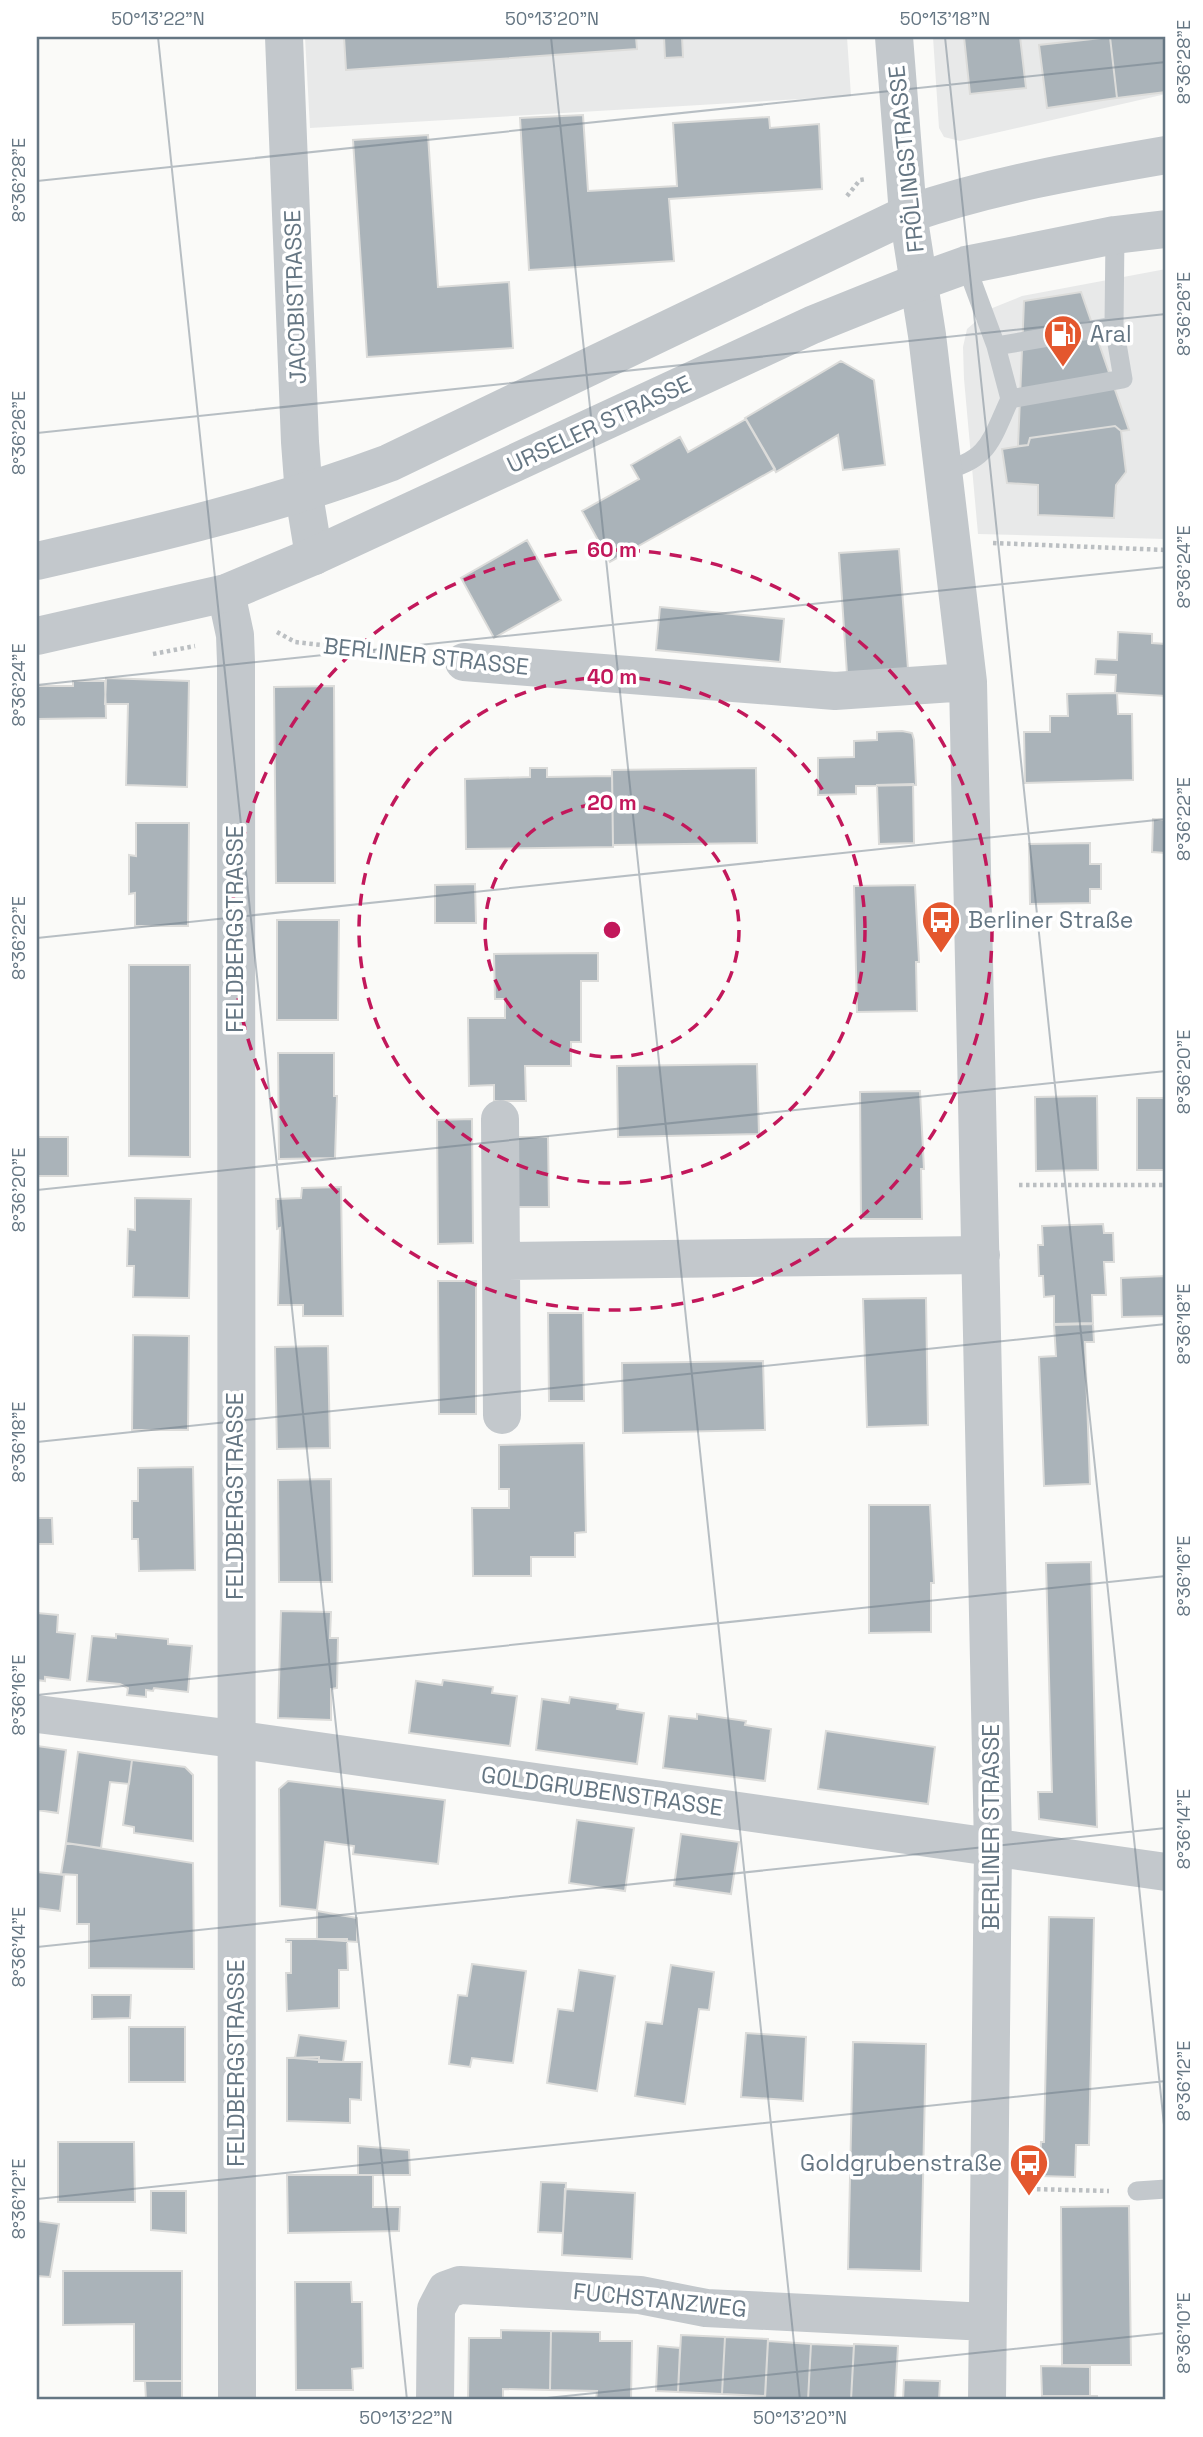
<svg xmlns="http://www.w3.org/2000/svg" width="1203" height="2437" font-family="'Space Grotesk',sans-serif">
  <rect width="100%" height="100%" fill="#fafaf8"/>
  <path fill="#e8e9e9" d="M305,37h542l4,59 -541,32z
    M933,37h233v57l-206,47 -16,-4 -5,-9z
    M1166,269v270l-188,-5 -14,-155 -1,-32 4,-18 23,-20 32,-13z"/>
  <path fill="#aab3b9" stroke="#dcdcda" stroke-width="2" d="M344,37h292l1,12 -291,21z
    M664,37h18l1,20 -18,1z
    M957,37h63l6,51 -56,6 -6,-57z
    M1110,37l7,61 -70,10 -8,-63z
    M1110,37h56v55l-49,6z
    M583,115l5,76 89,-5 -4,-63 96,-6 1,11 49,-4 3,65 -153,10 5,62 -145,9 -9,-152z
    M428,135l10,152 71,-5 4,66 -146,9 -14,-217z
    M1081,292l48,138 -8,1 -6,-5 -85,12 -2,7 -10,1 6,-145z
    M841,361l33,19 11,85 -42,5 -5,-35 -62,37 -31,-54z
    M746,419l29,50 -165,93 -28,-51 57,-32 -8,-14 49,-28 8,15z
    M1115,426l6,5 5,41 -10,13 -2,33 -76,-3v-30l-31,-2 -5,-34 26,-4 2,-7z
    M527,540l34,60 -67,38 -33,-60z
    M899,549l9,120 -61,5 -8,-121z
    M660,607l124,12 -4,43 -124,-12z
    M1118,632l34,2v9l14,1v52l-51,-3 1,-18 -21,-1 1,-15 21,1z
    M106,678l83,3 -2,106 -61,-2 2,-81h-23z
    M73,681h32l1,37 -69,1v-33h36z
    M334,686l1,197h-59l-2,-196z
    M1117,693l1,21h14l1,66 -108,3 -1,-51h26v-16h18l-1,-22z
    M902,731l10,2 2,7 2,45 -60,1v8l-38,1v-37l36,-1v-16l23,-1v-8z
    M530,768h17v9l65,-1 1,71 -147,2 -1,-70 65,-2z
    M756,768l1,75 -144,2 -1,-75z
    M913,784l1,59 -35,1 -2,-59z
    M1153,819l13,1v33l-14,-1z
    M136,823h53l-1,103h-53v-33l-6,1v-39l7,1z
    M1090,843v21h11v25h-11v14l-60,1 -1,-60z
    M475,884l1,39h-41v-38z
    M915,885l4,77h-3l1,49 -60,1 -3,-126z
    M277,920h62l-1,100h-61z
    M598,953v28h-17v61h-10v24h-46l1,35h-32v-16l-25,1 -1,-68h37v-19h-10l-1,-45z
    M129,965h61v192l-61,-1z
    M278,1053h56v43h3l-2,62 -56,1z
    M757,1064l2,70 -141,3 -1,-71z
    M920,1091l4,78h-3l1,50h-61l-1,-127z
    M1097,1096l1,74 -62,1 -1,-74z
    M1137,1098h29v72h-29z
    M472,1119l1,124 -35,1 -1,-124z
    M37,1137h31v39h-31z
    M514,1137h34l1,70h-35z
    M341,1187l2,129h-40v-11h-25l2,-77 -3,1 -1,-30 25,-1 1,-10z
    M135,1198l56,1 -2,99 -56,-1 1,-31h-7l1,-37 7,1z
    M1103,1224l1,9h9l1,29h-10l2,33h-14l1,28 -39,1v-28l-10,1 -1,-21h-4l-1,-31h5l-1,-19z
    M1166,1276v40l-44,1 -1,-39z
    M438,1281h38v133h-37z
    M926,1298l2,127 -61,2 -4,-128z
    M548,1313h35l1,88h-35z
    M1093,1324l1,18h-9l5,142 -46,2 -5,-129 17,-1 -2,-31z
    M133,1335l56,1 -1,94h-56z
    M328,1346l2,102 -53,1 -2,-102z
    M763,1361l2,69 -142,3 -1,-70z
    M584,1443l2,89 -11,1v24h-44v19h-58l-1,-68h37v-19h-10v-44z
    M193,1467l2,103 -56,1 -1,-32h-6v-38h6v-33z
    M331,1479l1,103h-53l-1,-102z
    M869,1505h61l4,78h-3v49l-62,1z
    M37,1518h15l1,26h-16z
    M1091,1562l6,265 -58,-8 -1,-27h14l-6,-229z
    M281,1611l50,1 -1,26h8l-1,50 -6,1v31l-53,-2z
    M37,1613l21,2 -1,17 18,2 -5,46 -25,-3v4l-8,-1z
    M116,1634l52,5v5l24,2 -4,46 -34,-4 -1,3 -7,-1v7l-19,-2 1,-7 -8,-4 -33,-3 5,-45 24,2z
    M443,1680l50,7 -1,6 25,3 -7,50 -101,-13 7,-52 26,4z
    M570,1697l48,7 -1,5 27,4 -7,51 -101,-14 6,-51 27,4z
    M697,1714l49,7 -1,4 26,4 -6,52 -102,-13 6,-52 28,3z
    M826,1731l109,16 -7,57 -110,-15z
    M37,1746l29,4 -8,63 -21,-3v5z
    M78,1752l54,8 -3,24 -19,-2 -9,66 -35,-5z
    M132,1760l53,7 8,8v66l-59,-8v-6l-11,-2z
    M288,1781l157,19 -7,64 -85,-10 1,-8 -29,-4 -8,68 -37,-4 -1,-117z
    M577,1820l57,8 -9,63 -56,-8z
    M681,1834l58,8 -8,52 -57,-8z
    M66,1843l127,20 1,106 -105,-1v-44h-12v-49l-16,-1z
    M37,1872l27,3 -4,36 -23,-3z
    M317,1911l40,7v24l-40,-3z
    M1049,1917l45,1 -5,227h-13l-1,32 -35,-1 1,-34h3z
    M286,1939h61l1,31h-9v38l-52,3 -1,-38h5v-31h-5z
    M472,1964l54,7 -13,92 -41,-5 -2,9 -21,-3 9,-69 9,1z
    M671,1965l43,7 -5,38 -10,-1 -14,95 -50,-8 11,-74 16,2z
    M579,1970l36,6 -18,115 -50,-8 11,-74 15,2z
    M92,1995h39l-1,23 -38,1z
    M129,2027h56v55h-56z
    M746,2033l60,4 -3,64 -62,-4z
    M299,2035l47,6 -3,21 -48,-4z
    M853,2042l73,2 -5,227 -73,-2z
    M319,2057v5h43l-1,38 -11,-1v24l-63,-2v-63z
    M58,2142h76l1,60h-77z
    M358,2146l51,4 1,25h-52z
    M287,2175h86v32h27l-1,24 -111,2z
    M541,2182l25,1 -3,50 -25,-1z
    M565,2189l70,4 -3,66 -70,-4z
    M151,2191h35v42l-35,-3z
    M1129,2206l2,159h-69l-1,-158z
    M37,2221l22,3 -9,53 -13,-1z
    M63,2271h119v110h-48v-57l-71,1z
    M295,2282h56l1,20h10l1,66 -11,1 1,21h-57z
    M501,2330l50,1 -1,59 -47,-1v11h-35l1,-62h32z
    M551,2331l49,1v9h32l-1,59h-35l1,-9 -47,-1z
    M681,2335l44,2 -3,57 -44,-2z
    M725,2337l43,2 -3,57 -43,-2z
    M768,2341l43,3 -3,56 -43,-1z
    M811,2344l43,2 -3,54h-43z
    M854,2344l44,2 -3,54h-44z
    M658,2346l22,2 -2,44 -22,-1z
    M1041,2366l49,1v29h-48z
    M904,2380l36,1 -1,19h-36z
    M145,2381h37v19h-36z
    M1042,2396h55v4h-55z"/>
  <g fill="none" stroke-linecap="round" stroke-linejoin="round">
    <path stroke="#bbbfc2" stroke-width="4.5" stroke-dasharray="3.5 3.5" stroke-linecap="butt" d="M847,196l13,-16 6,-1
      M993,543l173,7
      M277,632l18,10 130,15
      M153,654l42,-8
      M1019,1185h147
      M1030,2189l79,2"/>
    <path stroke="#c3c8cc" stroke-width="19" d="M966,265l30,81 118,-20 1,-91
      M996,346l14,53 113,-20 -9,-53
      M941,471c48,-10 50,-31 69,-72
      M1137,2191l29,-2"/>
    <path stroke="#c3c8cc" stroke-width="38" d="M284,37l16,405 4,53 10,61
      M894,37l14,177 19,121 41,347 25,1165 -6,553
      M226,593l9,42 1,27 1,1738
      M464,662l371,29 133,-9
      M500,1119l2,296
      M501,1261l480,-6
      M37,1714l197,25 932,133
      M435,2400l1,-91 10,-19 14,-5 180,10 66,13 281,14"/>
    <path stroke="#c3c8cc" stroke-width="38" d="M37,561c120,-27 236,-55 352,-98l519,-249c84,-29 171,-44 258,-59
      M37,636l189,-43 88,-37 498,-231 107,-43 47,-17 149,-30 51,-6"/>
  </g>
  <path fill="none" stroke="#657683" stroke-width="2" stroke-opacity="0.45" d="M158,37l249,2363M551,37l249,2363M945,37l221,2107M37,181l1129,-119M37,433l1129,-119M37,685l1129,-118M37,938l1129,-119M37,1190l1129,-119M37,1442l1129,-118M37,1695l1129,-119M37,1947l1129,-119M37,2199l1129,-118M528,2400l638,-67"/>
  <g fill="none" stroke="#c2185b" stroke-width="3.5" stroke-dasharray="12 9">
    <circle cx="612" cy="930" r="127"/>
    <circle cx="612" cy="930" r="253"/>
    <circle cx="612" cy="930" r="380"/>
  </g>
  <defs>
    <g id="fuel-pin" transform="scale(2.0125)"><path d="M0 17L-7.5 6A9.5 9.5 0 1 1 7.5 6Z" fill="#e4572e" stroke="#fff"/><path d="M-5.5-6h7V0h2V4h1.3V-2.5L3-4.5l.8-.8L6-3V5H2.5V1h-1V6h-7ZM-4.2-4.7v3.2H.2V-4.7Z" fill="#fff"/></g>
    <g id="bus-pin" transform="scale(2.0125)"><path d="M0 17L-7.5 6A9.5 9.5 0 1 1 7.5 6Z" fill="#e4572e" stroke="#fff"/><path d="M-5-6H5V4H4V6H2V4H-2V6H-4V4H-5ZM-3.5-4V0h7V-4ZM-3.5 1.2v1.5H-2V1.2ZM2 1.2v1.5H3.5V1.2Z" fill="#fff"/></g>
  </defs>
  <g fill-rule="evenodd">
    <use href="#fuel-pin" x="1063" y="334"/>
    <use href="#bus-pin" x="941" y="920"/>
    <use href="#bus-pin" x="1029" y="2163"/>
  </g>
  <g text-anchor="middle" stroke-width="7" stroke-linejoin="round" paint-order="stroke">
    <g font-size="23" fill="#657683" stroke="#fff">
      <text transform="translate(906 159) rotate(-96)" y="8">FRÖLINGSTRASSE</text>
      <text transform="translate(295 297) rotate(-92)" y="8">JACOBISTRASSE</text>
      <text transform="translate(599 424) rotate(-25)" y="8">URSELER STRASSE</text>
      <text transform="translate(426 656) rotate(6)" y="8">BERLINER STRASSE</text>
      <text transform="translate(235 929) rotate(-90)" y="8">FELDBERGSTRASSE</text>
      <text transform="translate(235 1496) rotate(-90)" y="8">FELDBERGSTRASSE</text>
      <text transform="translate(602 1791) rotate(8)" y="8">GOLDGRUBENSTRASSE</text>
      <text transform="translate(991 1827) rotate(-90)" y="8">BERLINER STRASSE</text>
      <text transform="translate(236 2063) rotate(-90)" y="8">FELDBERGSTRASSE</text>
      <text transform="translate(660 2300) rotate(6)" y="8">FUCHSTANZWEG</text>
    </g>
    <g font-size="23" fill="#657683" stroke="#fff" text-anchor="start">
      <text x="1090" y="342">Aral</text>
      <text x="968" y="928">Berliner Straße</text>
      <text x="1002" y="2171" text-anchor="end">Goldgrubenstraße</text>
    </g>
  </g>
  <circle cx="612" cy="930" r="10" fill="#c2185b" stroke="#fff" stroke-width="3.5"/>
  <g font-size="21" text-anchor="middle" font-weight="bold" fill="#c2185b" stroke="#fff" stroke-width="7" stroke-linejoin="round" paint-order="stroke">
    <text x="612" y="557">60 m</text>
    <text x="612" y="684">40 m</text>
    <text x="612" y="810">20 m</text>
  </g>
  <rect width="1203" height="2437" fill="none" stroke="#ffffff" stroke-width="77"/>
  <rect x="38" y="38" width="1126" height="2360" fill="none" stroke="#657683" stroke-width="2.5"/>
  <g font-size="18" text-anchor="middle" fill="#657683">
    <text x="158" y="25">50°13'22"N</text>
    <text x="552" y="25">50°13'20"N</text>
    <text x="945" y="25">50°13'18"N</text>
    <text transform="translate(1184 62) rotate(-90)" y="6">8°36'28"E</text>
    <text transform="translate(19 180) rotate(-90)" y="6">8°36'28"E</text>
    <text transform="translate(1184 314) rotate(-90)" y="6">8°36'26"E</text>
    <text transform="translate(19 433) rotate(-90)" y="6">8°36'26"E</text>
    <text transform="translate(1184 567) rotate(-90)" y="6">8°36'24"E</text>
    <text transform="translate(19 685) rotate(-90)" y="6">8°36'24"E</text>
    <text transform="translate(1184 819) rotate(-90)" y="6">8°36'22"E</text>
    <text transform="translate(19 938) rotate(-90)" y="6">8°36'22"E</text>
    <text transform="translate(1184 1072) rotate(-90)" y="6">8°36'20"E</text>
    <text transform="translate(19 1190) rotate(-90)" y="6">8°36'20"E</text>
    <text transform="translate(1184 1324) rotate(-90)" y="6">8°36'18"E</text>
    <text transform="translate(19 1442) rotate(-90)" y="6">8°36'18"E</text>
    <text transform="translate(1184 1576) rotate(-90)" y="6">8°36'16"E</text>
    <text transform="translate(19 1695) rotate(-90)" y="6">8°36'16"E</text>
    <text transform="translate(1184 1829) rotate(-90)" y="6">8°36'14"E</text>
    <text transform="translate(19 1947) rotate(-90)" y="6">8°36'14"E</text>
    <text transform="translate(1184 2081) rotate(-90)" y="6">8°36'12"E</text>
    <text transform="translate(19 2199) rotate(-90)" y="6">8°36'12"E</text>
    <text transform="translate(1184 2333) rotate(-90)" y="6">8°36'10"E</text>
    <text x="406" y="2424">50°13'22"N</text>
    <text x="800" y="2424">50°13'20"N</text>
  </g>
</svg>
